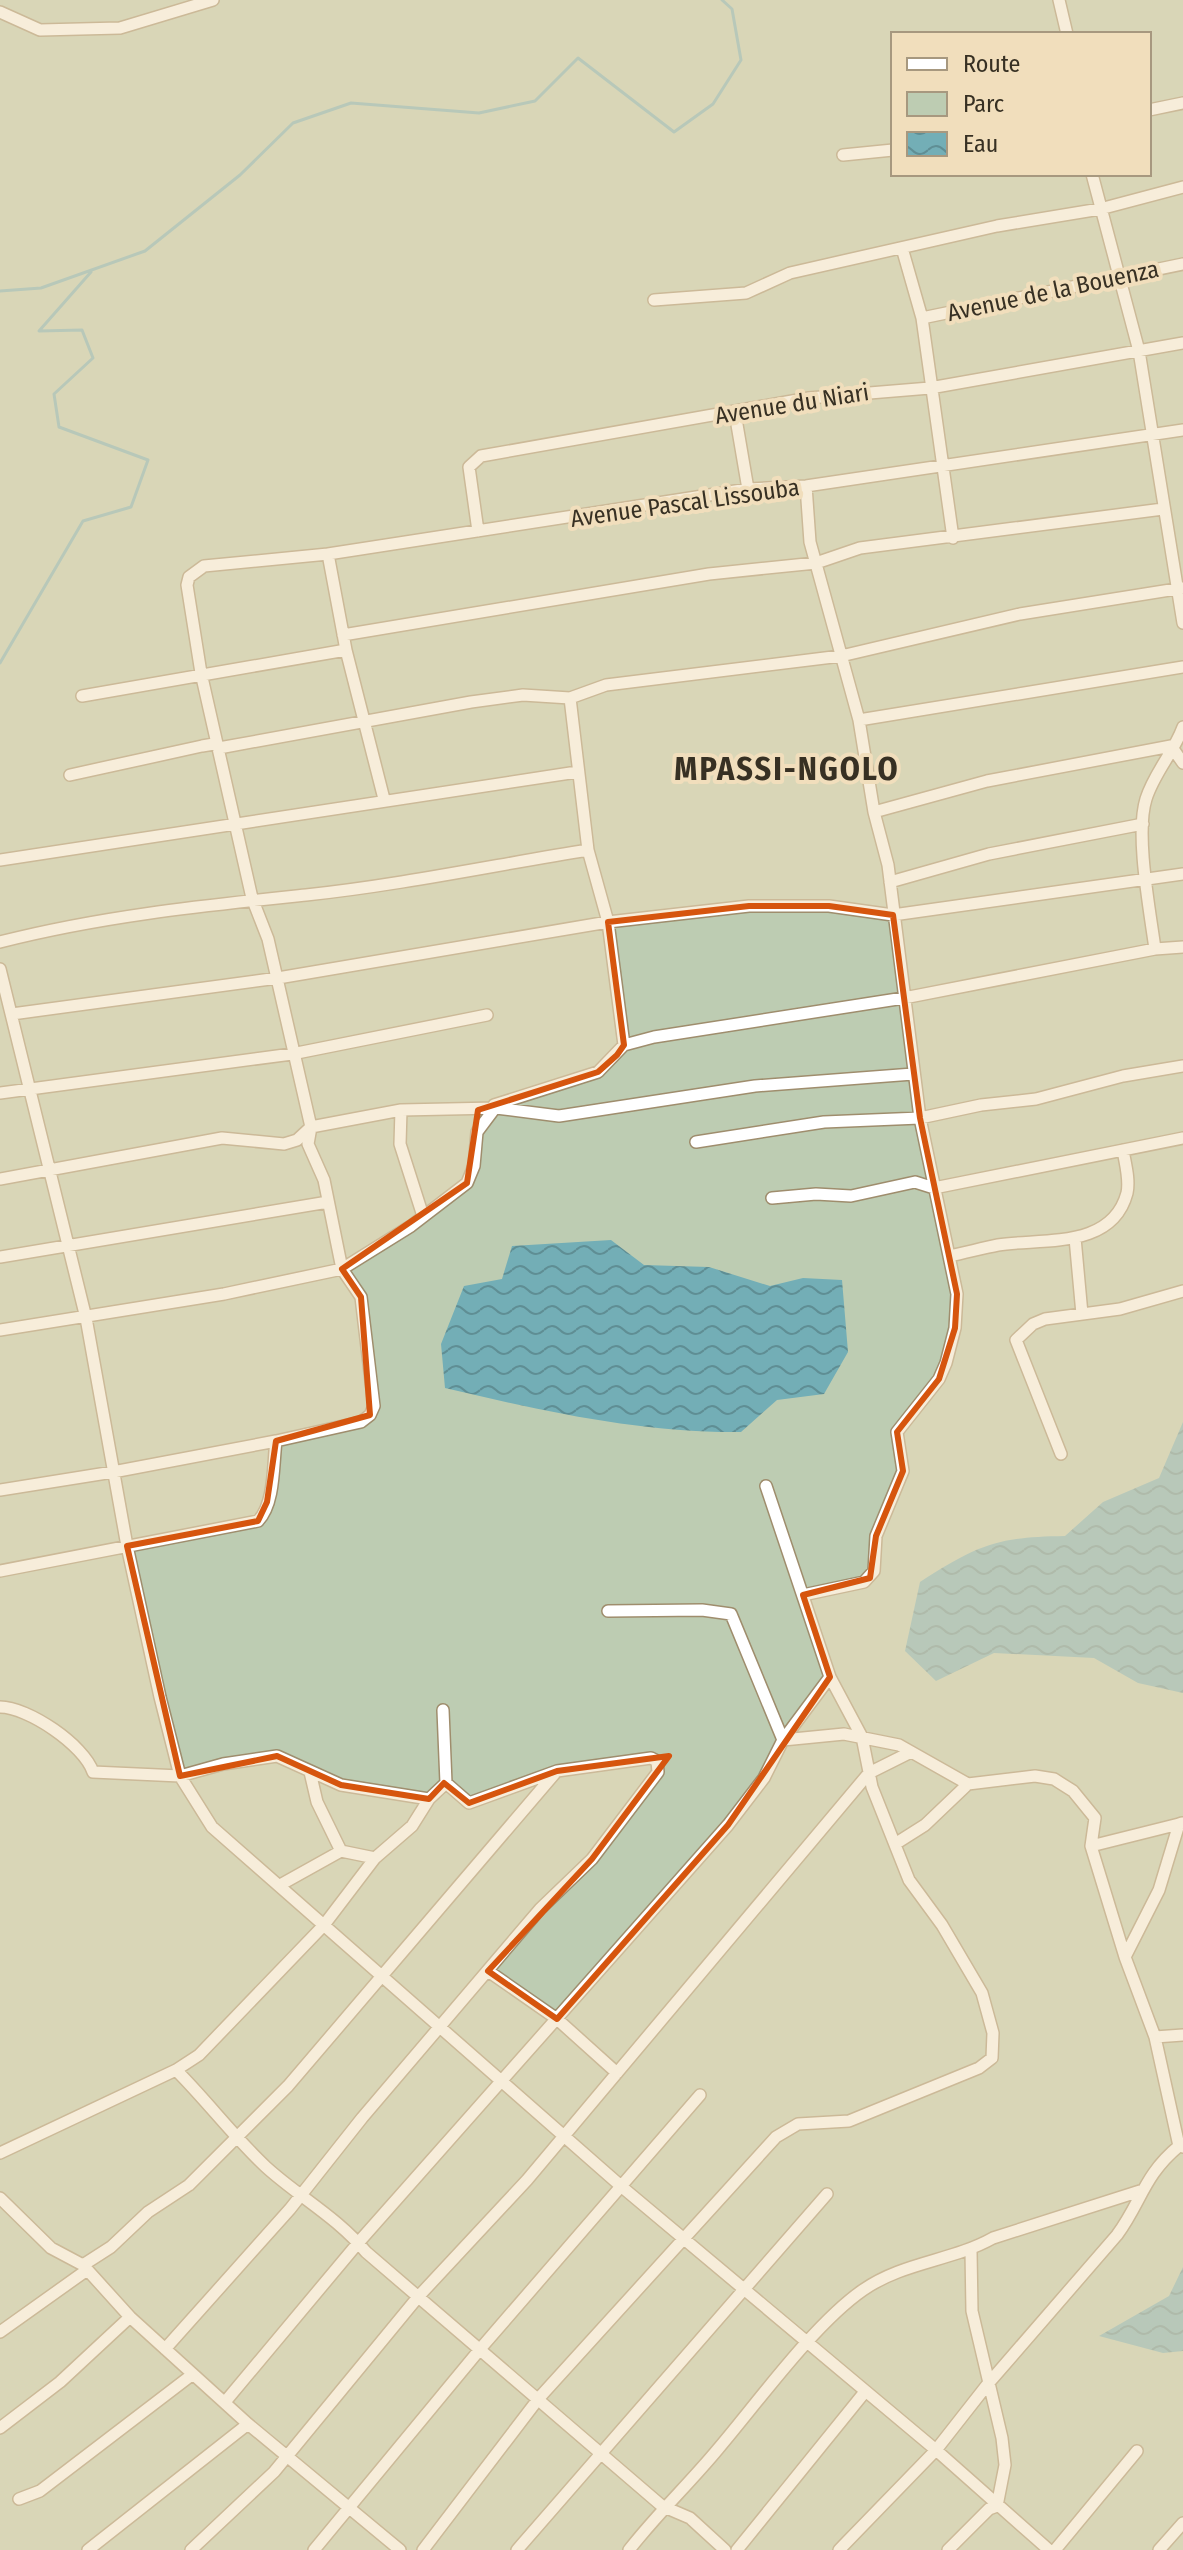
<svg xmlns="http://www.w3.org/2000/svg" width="1183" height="2550" font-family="'Fira Sans Condensed',sans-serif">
  <defs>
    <pattern id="water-waves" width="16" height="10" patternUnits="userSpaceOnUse" patternTransform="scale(2)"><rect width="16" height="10" fill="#73aeb6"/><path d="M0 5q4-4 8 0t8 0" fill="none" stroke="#5f8e94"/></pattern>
  </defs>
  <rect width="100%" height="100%" fill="#f1debc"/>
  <path fill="#bdccb2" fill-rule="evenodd" d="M0,0h1183v2550h-1183zM893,34h256v140h-256z"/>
  <path fill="url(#water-waves)" d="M611,1240l33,25 65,2 61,19 33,-8 39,2 6,72 -24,42 -47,6 -36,32c-101,1 -198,-21 -296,-44l-4,-44 23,-58 38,-7 10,-33z
    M1183,1422v271l-45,-10 -44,-25 -100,-5 -58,28 -31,-30 15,-69c58,-37 76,-45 145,-46l38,-34 56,-24z
    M1183,2267v84l-20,2 -64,-17 70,-40z"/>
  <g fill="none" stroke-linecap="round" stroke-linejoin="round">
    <path stroke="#73aeb6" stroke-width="3" d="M0,291l41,-3 104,-37 95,-76 53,-52 58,-20 128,10 56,-12 43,-43 96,74 39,-28 28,-44 -9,-51 -10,-9
      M0,663l83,-142 48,-14 17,-47 -89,-33 -5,-33 39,-36 -11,-28 -43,1 52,-59"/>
    <g stroke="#9f8d6d" stroke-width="14">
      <path id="minor" d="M1059,0l8,34
        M0,12l40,18 80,-2 93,-28
        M1149,110l34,-7
        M843,155l50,-5
        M1092,174l47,177 44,272
        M902,248l20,70 31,220
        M654,300l92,-7 44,-20 207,-47 103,-17 83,-22
        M922,318l261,-54
        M735,413l13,76
        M478,531l-9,-64 12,-11 328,-58 121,-10 253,-45
        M328,554l18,96 38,149
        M343,635l366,-61 107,-11 44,-15 303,-39
        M82,696l264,-46
        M859,720l324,-53
        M1171,746l12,17
        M70,775l132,-29 12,-2 5,4 252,-46 52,-7 47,3 36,-13 235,-29 179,-42 163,-26
        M874,812l113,-31 184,-35
        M588,850l20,72 16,123
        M0,860l577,-88
        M890,882l99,-28 154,-30
        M0,942c102,-26 201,-36 306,-47 94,-10 189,-30 282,-45l-18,-152
        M1155,949c-5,-38 -20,-115 -9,-150 8,-26 28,-47 37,-72
        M0,969l86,349 41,228 33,151 20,79 32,51 410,360 314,263 113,100
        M12,1014l266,-36 330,-56 141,-16h80l64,9 290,-41
        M0,1093l292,-39 195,-39
        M494,1105l104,-33 26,-27 30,-8 250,-39 251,-49 28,-2
        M401,1110l-1,34 23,72
        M696,1142l128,-20 96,-4 61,-13 55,-6 87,-23 60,-10
        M0,1179l222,-41 62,6 13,-4 14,-13 90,-17 95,-2 63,8 196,-30 158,-12
        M772,1198l44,-4 35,2 64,-14 19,6 249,-50
        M1075,1238l7,76
        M949,1256c16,-3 33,-8 49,-11 43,-7 114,5 129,-52 3,-14 -2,-30 -4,-43
        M0,1257l328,-55
        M0,1330l224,-36 118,-25 69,-43 56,-43 7,-17 3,-34 18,-24
        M1061,1454l-45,-114 17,-16 12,-5 75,-10 63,-18
        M0,1490l113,-18 163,-31
        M0,1571l258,-50c17,-17 15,-57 18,-80l85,-19 9,-7 4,-9 -13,-109 -19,-28 -18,-89 -16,-36 3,-17 -43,-188 -16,-41 -51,-225 -14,-88 2,-8 15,-11 124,-12 420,-65 58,-3 377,-56
        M803,1595l61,-13 10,-11 2,-35 27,-65 -6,-39 42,-53 7,-16 9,-35 2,-34 -37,-176 -32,-253 -14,-53 -15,-92 -49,-178 -4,-56
        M608,1611l94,-1 29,4 52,126 61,-6 55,11 69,39 67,-8 19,3 19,12 22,27 -4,28 88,-22
        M0,1707c28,0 84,38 93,65l87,4 43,-12 54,-8 64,29 88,14
        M310,1772l7,30 24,49
        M895,1844l30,-19 43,-41
        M1091,1846l34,111 30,80 24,109
        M280,1885l61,-34 34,7 37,-32 17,-27 17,-16
        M1125,1957l34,-67 20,-66 3,-1
        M488,1971l69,48 60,54
        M1155,2037l28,-2
        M176,2070c31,31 58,67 90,97 33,30 71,50 100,85l296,254 28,12 35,32
        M0,2153l176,-83 23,-15 125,-130 51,-67
        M0,2198l51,50 32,17 47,52 118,107 152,126
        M83,2265l28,-18 37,-35 41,-27 99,-99 268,-314
        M0,2332l87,-62
        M165,2349l125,-140 72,-91 178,-209 52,-50 66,-87 -1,-11 -6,-3 -94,13 -88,32 -23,-20 -3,-73
        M225,2402l133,-159 370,-418 36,-47 19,-38 47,-63
        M0,2428l60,-46 70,-65
        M19,2499l21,-8 153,-117
        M88,2550l160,-126
        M191,2550l83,-78 144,-175 109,-117 342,-407 42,-21
        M314,2550l167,-202 219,-253
        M423,2550l116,-152 237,-261 22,-13 51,-3 130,-53 13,-10 1,-25 -11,-40 -40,-68 -33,-45 -37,-93 -10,-50 -32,-60 -64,-191
        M517,2550l310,-356
        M629,2550c28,-36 60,-66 89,-101 40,-47 96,-125 145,-159 40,-28 89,-29 130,-52l147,-47
        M737,2550l127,-157
        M839,2550l97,-100 51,-65 130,-150c25,-34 26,-59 62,-89l4,1
        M948,2550l41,-41 8,-3 8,-41 -3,-27 -30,-127 -1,-60
        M1055,2550l82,-99
        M1159,2550l24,-27"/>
    </g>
    <use href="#minor" stroke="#fff" stroke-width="11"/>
  </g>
  <path d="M0 0H1183V2550H0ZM749,906h80l64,9 27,203 37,176 -2,34 -16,51 -42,53 6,39 -27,65 -6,42 -67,17 27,82 -102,148 -171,194 -69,-48 104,-112 77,-103 -112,15 -88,32 -25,-20 -15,16 -88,-14 -64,-29 -97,20 -53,-230 131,-25 9,-19 9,-61 94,-26 -9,-118 -19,-28 125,-86 11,-73 120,-38 19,-17 7,-10 -16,-123z" fill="#f1debc" fill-opacity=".55" fill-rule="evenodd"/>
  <path fill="none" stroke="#d6550e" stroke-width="6" stroke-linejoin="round" d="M749,906h80l64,9 27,203 37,176 -2,34 -16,51 -42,53 6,39 -27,65 -6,42 -67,17 27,82 -102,148 -171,194 -69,-48 104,-112 77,-103 -112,15 -88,32 -25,-20 -15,16 -88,-14 -64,-29 -97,20 -53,-230 131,-25 9,-19 9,-61 94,-26 -9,-118 -19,-28 125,-86 11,-73 120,-38 19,-17 7,-10 -16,-123z"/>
  <g text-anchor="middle" stroke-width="8" stroke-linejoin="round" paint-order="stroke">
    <g font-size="24" fill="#373023" stroke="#f1debc">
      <text transform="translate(1053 291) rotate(-12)" y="8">Avenue de la Bouenza</text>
      <text transform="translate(792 404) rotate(-9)" y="8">Avenue du Niari</text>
      <text transform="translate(685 503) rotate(-8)" y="8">Avenue Pascal Lissouba</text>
    </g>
    <g font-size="32" font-weight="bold" letter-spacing="2" fill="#373023" stroke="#f1debc">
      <text x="787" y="780">MPASSI-NGOLO</text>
    </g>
  </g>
  <rect x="891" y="32" width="260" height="144" fill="#f1debc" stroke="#a7987f" stroke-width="2"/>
  <rect x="907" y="58" width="40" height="12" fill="#ffffff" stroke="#a7987f" stroke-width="2"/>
  <text x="963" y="72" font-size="24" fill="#373023">Route</text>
  <rect x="907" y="92" width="40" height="24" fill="#bdccb2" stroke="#a7987f" stroke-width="2"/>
  <text x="963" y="112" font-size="24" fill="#373023">Parc</text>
  <rect x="907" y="132" width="40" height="24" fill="url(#water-waves)" stroke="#a7987f" stroke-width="2"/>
  <text x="963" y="152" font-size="24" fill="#373023">Eau</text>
</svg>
